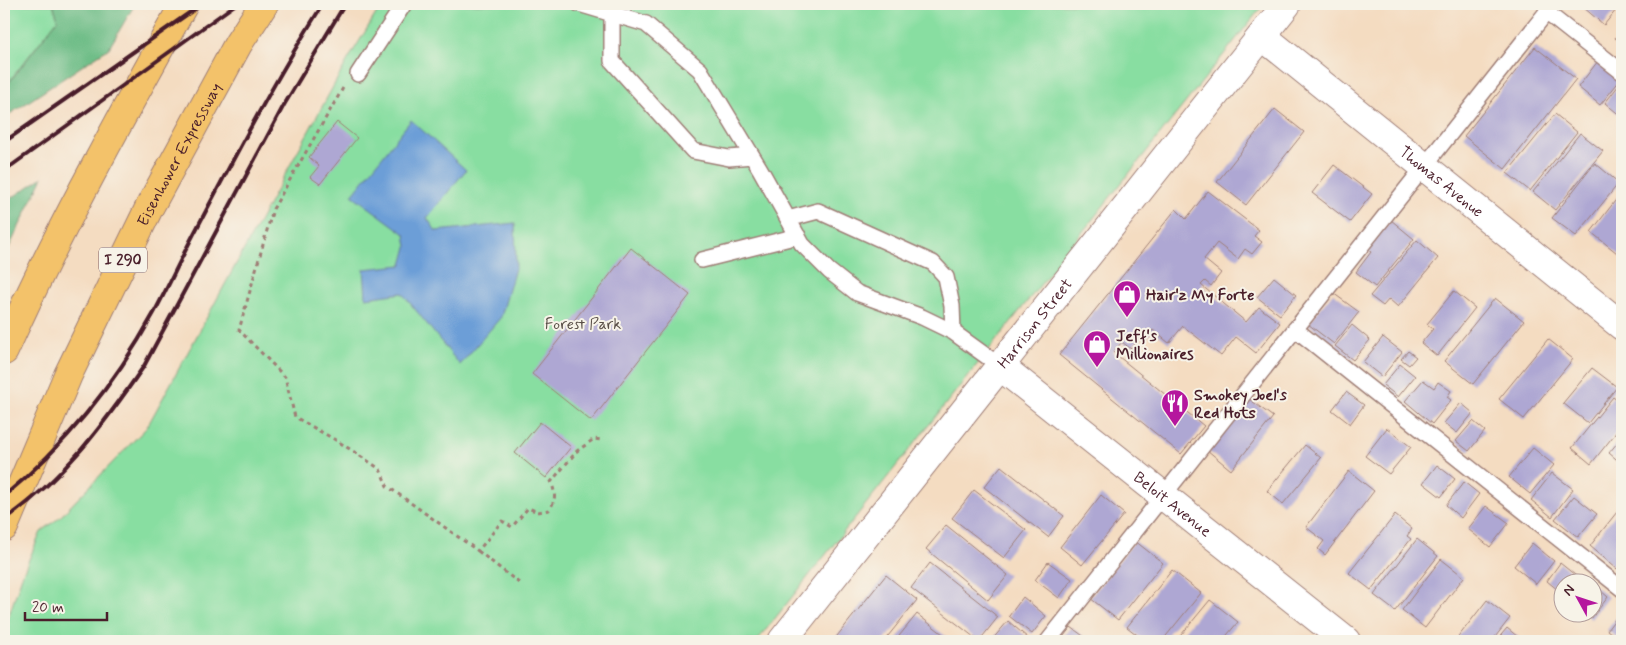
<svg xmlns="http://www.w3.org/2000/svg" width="1626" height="645" font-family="Mynerve,sans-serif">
  <rect width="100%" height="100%" fill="#f7f3e8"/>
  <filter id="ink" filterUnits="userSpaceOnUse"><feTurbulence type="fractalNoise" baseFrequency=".02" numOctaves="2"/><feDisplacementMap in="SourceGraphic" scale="10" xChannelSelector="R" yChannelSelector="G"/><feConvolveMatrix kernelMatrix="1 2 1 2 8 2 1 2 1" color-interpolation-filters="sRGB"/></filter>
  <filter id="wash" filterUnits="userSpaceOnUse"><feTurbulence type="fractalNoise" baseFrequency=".0096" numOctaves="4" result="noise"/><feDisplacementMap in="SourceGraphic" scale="20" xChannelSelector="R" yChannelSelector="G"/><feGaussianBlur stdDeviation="1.12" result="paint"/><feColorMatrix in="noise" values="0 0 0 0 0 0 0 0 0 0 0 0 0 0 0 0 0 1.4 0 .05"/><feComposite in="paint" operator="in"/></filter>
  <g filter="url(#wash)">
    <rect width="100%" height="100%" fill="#f4dcc1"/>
    <path fill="#88dea1" stroke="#697e66" d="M4,4h49l5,15 -54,69z
      M382,4h882l-507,637h-753v-11l19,-57 18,-41 19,-15 87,-90 199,-364z"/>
    <path fill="#6ebd87" stroke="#5c6e59" d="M53,4h82l-26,44 -105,70v-29l54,-70z
      M43,177l-39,81v-55z"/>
    <path fill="#6c9ed7" stroke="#5b5e81" d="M411,120l55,50 -39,48 9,13 79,-8 1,42 -15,52 -41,48 -58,-72 -36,5 -2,-29 38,-4 5,-18 -2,-13 -53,-39z"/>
    <g id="blocks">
      <path fill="#aea7d3" d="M1585,4h36l-17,21 -21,-18z
        M1622,29v15l-7,-6z
        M1535,47l41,32 -71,90 -41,-33z
        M1598,61l23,18 -21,26 -22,-18z
        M1622,81v36l-17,-14z
        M1275,109l29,23 -58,73 -29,-23z
        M1555,114l22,18 -47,59 -23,-18z
        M337,122l20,16 -37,46 -10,-7 9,-11 -10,-9z
        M1580,133l23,18 -48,59 -22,-18z
        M1595,163l24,20 -43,53 -24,-18z
        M1334,165l38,29 -22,28 -38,-29z
        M1208,191l51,39 -5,6 8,6 -10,12 -7,-5 -7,10 -21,-16 -13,16 17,14 -10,13 -6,-5 -4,4 45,37 13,-15 21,16 -24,30 -20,-16 -15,19 -38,-30 -14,17 -16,-13 -6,7 -5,-3 -11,15 -9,-7 -9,10 91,74 -23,28 -122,-99 117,-146 10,10z
        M1622,192v65l-31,-25z
        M1391,220l23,19 -39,48 -19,-15 15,-20 -4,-3z
        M1417,240l21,18 -40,49 -9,-8 -6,7 -13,-10z
        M631,248l59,47 -99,126 -59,-47z
        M1274,277l22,18 -16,20 -23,-18z
        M1454,291l21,17 -38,48 -16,-13 12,-14 -6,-5z
        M1333,293l26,19 -25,32 -26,-20z
        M1495,298l29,23 -51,63 -29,-23z
        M1352,325l18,15 -17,20 -18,-14z
        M1383,337l19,15 -20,25 -19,-15z
        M1548,339l25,20 -49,60 -25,-20z
        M1408,351l8,6 -7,8 -8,-6z
        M1400,364l15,12 -17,21 -15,-12z
        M1592,368l25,19 -29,36 -25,-20z
        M1423,380l11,8 4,-6 13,9 -4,6 4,3 -19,24 -27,-23z
        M1346,392l18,13 -14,19 -18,-14z
        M1613,397l9,7v21l-31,39 -19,-16z
        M1248,398l25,19 -42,53 -24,-20z
        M1461,403l12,10 -16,20 -13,-10z
        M1473,421l12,10 -16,20 -13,-10z
        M540,422l31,25 -25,31 -31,-25z
        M1387,428l24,19 -22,27 -24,-18z
        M1622,437v27l-13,-11z
        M1305,445l16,13 -38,46 -16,-13z
        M1533,448l21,17 -24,29 -21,-17z
        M1437,465l18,14 -14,18 -18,-14z
        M1001,466l63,50 -16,21 -64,-50z
        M1349,471l25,20 -49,64 -7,-6 6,-8 -18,-14z
        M1552,473l21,16 -21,28 -21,-17z
        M1464,482l15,12 -18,24 -15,-13z
        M974,490l52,40 -22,28 -52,-40z
        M1101,495l23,19 -42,51 -22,-18z
        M1574,496l23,18 -19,23 -23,-18z
        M1486,506l23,17 -19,24 -22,-18z
        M1617,512l5,5v45l-5,7 -27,-23z
        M1395,515l17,14 -5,7 4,3 -40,51 -22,-17z
        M946,525l62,50 -20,25 -62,-51z
        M1417,539l21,17 -43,55 -21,-16z
        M1135,541l28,22 -45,57 -28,-22z
        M1532,543l22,18 -18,23 -22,-18z
        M1441,559l23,18 -39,51 -23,-18z
        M1048,562l24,17 -13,19 -24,-18z
        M930,563l68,54 -19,24 -68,-53z
        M1560,563l20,16 -2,3h-14v13l-17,-14z
        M1172,570l29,23 -39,48h-17l-18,-14z
        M886,575l31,25 -33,41h-51z
        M1594,585l14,12 -17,22 -9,-7h12z
        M1023,597l23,19 -14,18 -23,-18z
        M1210,600l28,22 -16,19h-46z
        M1487,600l23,18 -18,23h-37z
        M1622,610v31h-1l-14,-11z
        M917,614l35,27h-57z
        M1008,621l20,17 -2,3h-35z
        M1071,627l19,14h-30z
        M1507,628l16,13h-27z"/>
    </g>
  </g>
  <g filter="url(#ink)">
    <use href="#blocks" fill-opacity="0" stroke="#9f7e76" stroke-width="1"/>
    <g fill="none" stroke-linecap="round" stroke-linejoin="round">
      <g stroke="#9f7e76" stroke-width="18">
        <path id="service" d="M579,4l67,20 54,46 60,99 42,75 27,27 28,22 65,24 31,15 47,34
          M1546,12l76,60
          M612,14v47l81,90 36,7 23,-2
          M358,74l46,-70
          M788,219l30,-8 115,52 13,14 6,29 1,26
          M702,260l96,-24
          M1295,329l327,260
          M1048,641l505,-637"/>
      </g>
      <g stroke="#9f7e76" stroke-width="30">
        <g id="minor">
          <path id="s1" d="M1262,36l360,290"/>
          <path id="s2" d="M1000,366l346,275"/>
        </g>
      </g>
      <g stroke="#9f7e76" stroke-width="30">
        <g id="tertiary">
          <path id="s3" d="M782,641l505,-637"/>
        </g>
      </g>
      <g stroke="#9f7e76" stroke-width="30">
        <g id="motorway">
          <path d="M4,351c53,-119 117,-233 180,-347"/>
          <path id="s4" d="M4,527l64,-152 82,-169 88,-162 26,-40"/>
        </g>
      </g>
      <path stroke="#9f7e76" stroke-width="3" stroke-dasharray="4 4" stroke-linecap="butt" d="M343,88l-70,121 -34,121 46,47 10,40 44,25 41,27 7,17 91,65 24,-30 10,6 16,-19 10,4 11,-2c7,-10 7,-16 2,-28l26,-31 17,-12 8,1
        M478,551l41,32"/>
      <use href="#service" stroke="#fff" stroke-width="15"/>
      <use href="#minor" stroke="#fff" stroke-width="28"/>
      <use href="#tertiary" stroke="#fff" stroke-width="28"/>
      <use href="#motorway" stroke="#f3c26a" stroke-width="28"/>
      <path stroke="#4a1f2b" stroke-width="4" d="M4,142l198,-138
        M4,171l232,-167
        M4,496c61,-50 112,-114 150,-183 15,-28 28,-57 43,-85 40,-76 80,-152 126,-224
        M4,520c59,-40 100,-96 140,-154l140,-261 61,-101"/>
    </g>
  </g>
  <defs>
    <g id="shop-pin" transform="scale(1.4375)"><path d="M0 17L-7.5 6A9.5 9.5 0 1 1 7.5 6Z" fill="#b5179e" stroke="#f7f3e8"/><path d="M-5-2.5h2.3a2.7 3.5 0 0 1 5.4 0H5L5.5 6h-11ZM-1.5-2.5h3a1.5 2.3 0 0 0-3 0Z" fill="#fff"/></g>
    <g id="restaurant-pin" transform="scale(1.4375)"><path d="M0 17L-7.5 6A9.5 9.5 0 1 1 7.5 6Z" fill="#b5179e" stroke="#f7f3e8"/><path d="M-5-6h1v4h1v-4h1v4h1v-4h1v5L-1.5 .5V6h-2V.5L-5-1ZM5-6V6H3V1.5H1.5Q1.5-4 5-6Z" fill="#fff"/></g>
  </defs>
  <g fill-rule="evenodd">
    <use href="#shop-pin" x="1127" y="294"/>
    <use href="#shop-pin" x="1097" y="344"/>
    <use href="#restaurant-pin" x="1175" y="403"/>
  </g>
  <g text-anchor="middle" stroke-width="4" stroke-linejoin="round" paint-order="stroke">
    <rect fill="#f7f3e8" stroke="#7e5f64" stroke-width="1" x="99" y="247.5" width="48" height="25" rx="4"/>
    <g font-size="15" font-weight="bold" fill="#4a1f2b">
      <text x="123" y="265">I 290</text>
    </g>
    <g font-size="16" fill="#4a1f2b" stroke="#f7f3e8">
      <text dy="6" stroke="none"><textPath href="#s4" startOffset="412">Eisenhower Expressway</textPath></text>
      <text dy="6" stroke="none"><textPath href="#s1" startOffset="231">Thomas Avenue</textPath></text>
      <text dy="6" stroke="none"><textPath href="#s3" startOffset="406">Harrison Street</textPath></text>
      <text dy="6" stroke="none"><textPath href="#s2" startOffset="221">Beloit Avenue</textPath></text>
    </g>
    <g font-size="16" font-weight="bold" fill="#4a1f2b" stroke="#f7f3e8" text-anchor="start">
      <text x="1146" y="300">Hair'z My Forte</text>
      <text x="1116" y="341">Jeff's<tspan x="1116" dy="18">Millionaires</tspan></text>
      <text x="1194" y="400">Smokey Joel's<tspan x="1194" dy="18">Red Hots</tspan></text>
    </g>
    <g font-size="16" fill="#5a4f48" stroke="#f7f3e8">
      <text x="583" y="329">Forest Park</text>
    </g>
  </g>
  <rect width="1626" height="645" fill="none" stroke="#f7f3e8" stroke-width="20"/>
  <g transform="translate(1578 598) rotate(310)"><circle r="24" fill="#f7f3e8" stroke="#b29e9c"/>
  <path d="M0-4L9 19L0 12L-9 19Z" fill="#b5179e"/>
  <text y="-8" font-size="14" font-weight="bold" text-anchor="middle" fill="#4a1f2b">N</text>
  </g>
  <path d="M25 612v8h82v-8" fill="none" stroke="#4a1f2b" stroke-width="2.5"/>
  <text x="32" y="612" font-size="15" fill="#4a1f2b" stroke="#f7f3e8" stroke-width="4" paint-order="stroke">20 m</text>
</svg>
